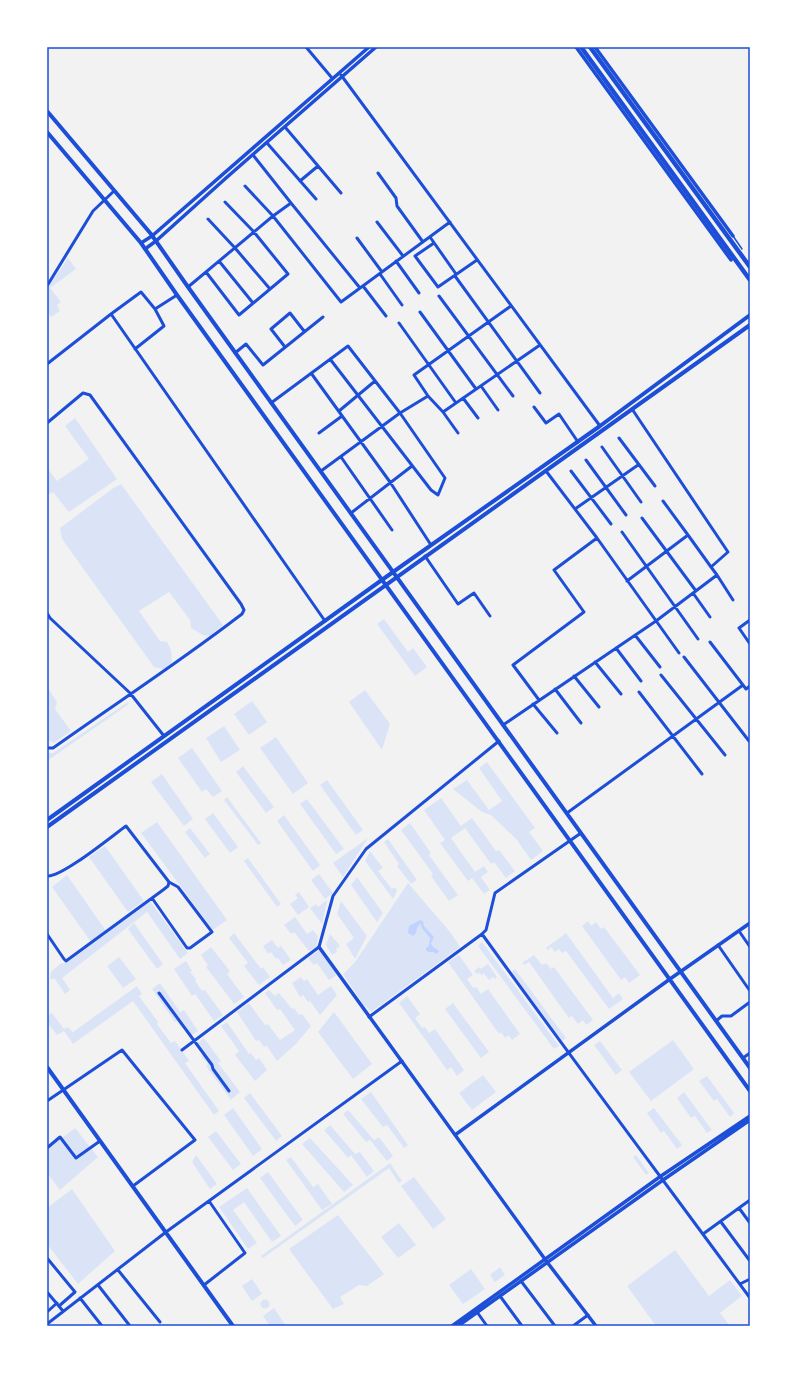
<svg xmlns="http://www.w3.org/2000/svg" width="797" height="1373" font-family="Mulish,sans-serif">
  <rect width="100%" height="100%" fill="#f2f2f2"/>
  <path fill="#dbe4f7" d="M68,258l8,11 -26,19 11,14 -4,3 3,6 -9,6 -4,-5v-23z
    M75,418l42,61 -48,33 -16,-20 -6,3v-27l10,13 32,-22 -24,-33z
    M121,484l102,141 -13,11 -7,-1 -12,-7 -1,-8 -21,-28 -30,19 21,30 7,1 4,8 1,13 -8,6 -10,-2 -92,-128 -2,-11 52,-39z
    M384,619l24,33 5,-4 14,19 -12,9 -38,-52z
    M47,687l10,15 -2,7 16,22 -17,12 -7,-3z
    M365,690l25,34 -8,26 -33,-48z
    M252,701l15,21 -18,13 -15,-21z
    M128,702l1,2 -82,57v-8h6z
    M224,726l16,24 -19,12 -15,-24z
    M276,737l32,46 -15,11 -33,-46z
    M192,748l30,43 -9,6 -7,-8 -4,3 -24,-34z
    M487,762l48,66 -6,4 14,19 -12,9 -14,-20 -26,-25 -9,-3 -29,-23 14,-9 22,30 13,-9 -23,-33z
    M243,766l31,41 -8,6 -30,-41z
    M162,774l31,45 -9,7 -33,-44z
    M327,780l36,50 -7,5 -36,-50z
    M227,797l34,46 -3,2 -34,-45z
    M441,798l20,28 11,-8 24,33 3,-1 16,21 -9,7 -12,-16 -3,2 -26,-36 -14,10 24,34 9,-6 4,6 -7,5 9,13 -6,4 -12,-16 -4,3 -28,-38 5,-3 -21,-30z
    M307,799l37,50 -8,5 -36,-50z
    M213,813l25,34 -8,6 -25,-34z
    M284,815l36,50 -7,6 -36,-50z
    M157,822l70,98 -14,10 -72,-97z
    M410,823l21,30 -2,2 29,40 -9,6 -18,-25 2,-2 -32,-44z
    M190,828l20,26 -5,4 -20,-26z
    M368,838l-25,39 -10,-14z
    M388,839l29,41 -6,4 -14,-18 2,-2 -15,-22z
    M105,846l39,55 -16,11 -39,-55z
    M370,851l13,17 -5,3 14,18 3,-2 2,4 -4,8 -28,-38z
    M248,858l33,46 -4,3 -33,-46z
    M319,874l14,19 -8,6 -14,-19z
    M67,875l39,56 -15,11 -39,-55z
    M357,877l26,36 -6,9 -26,-37z
    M408,883l43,50 9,14 -89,65 -8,-8 -20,-30 12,-12z
    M299,892l10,15 -11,8 -8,-11 8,-6 -3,-3z
    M327,900v2l-5,22 -12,-16 6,-4 2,3z
    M150,901l38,52 -8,6 -33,-47 -85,66 8,12 -5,4 -10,-15h-5l1,-7 9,-8 8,-2z
    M341,901l26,35 -12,23 -9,-15 8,-6 -17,-24z
    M295,917l12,17 6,-4 5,6 -2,11 -7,4 -15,-19 -3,2 -7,-9z
    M588,921l3,5 5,-4 5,7 3,-2 36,48 -11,8 -4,-6 -4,3 -39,-54z
    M134,923l29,41 -6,5 -29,-40z
    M234,933l27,36 2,-2 7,10 -11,8 -15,-19 4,-3 -19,-25z
    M566,933l47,65 6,-5 4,6 -14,10 -43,-58 -4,2 -3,-4 -4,3 -4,-5 -3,3 -2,-2z
    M330,934l10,12 -4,3 1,3 -5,3 -6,-10z
    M272,940l6,8 3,-2 10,14 -8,5 -5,-7 -2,1 -5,-7 -3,2 -5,-8z
    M482,942l77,104 -5,3 -76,-103z
    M211,947l19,24 -3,3 17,23 -10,7 -28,-37 2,-2 -7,-10z
    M319,950l18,25 -8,5 -12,-17 -3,2 -6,-7z
    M459,955l14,20 -6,4 6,9 3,-1 5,7 7,-5 32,45 -8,6 -4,-5 -3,3 -4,-6 -2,2 -51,-72z
    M534,955l8,10 4,-2 5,6 3,-2 39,53 -7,5 -3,-5 -5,4 -6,-8 -3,2 -40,-56 -5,3 -2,-2z
    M119,957l17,22 -13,9 -16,-22z
    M186,961l6,10 -2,1 6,7 -1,2 7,10 3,-1 18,25 -9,6 -19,-27 -3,2 -18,-27z
    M488,964l9,13 -2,2 -2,-2 -4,3 -5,-7 -2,2 -3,-2 -2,1 -3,-3 5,-4 2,2z
    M515,969l51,69 -4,3 -51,-69z
    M301,977l3,4 3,-2 11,16 13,-9 6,9 -17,20 -10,-14 -2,1 -5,-7 -3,2 -8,-14z
    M160,983l20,29 4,-2 14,21 -8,5 -6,-9 -2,1 -5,-7 -2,1 -23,-33z
    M137,986l5,8 -3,2 19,26 -1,2 14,19 4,-2 14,20 -4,2 34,48 -5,4 -81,-114 -60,43 -9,-13 -7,4 -10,-13v-6l5,-3 12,16 4,-2 5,5z
    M269,990l6,6 4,-3 13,16 2,-1 5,7 3,-1 9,12 -15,18 -19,17 -10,-15 -3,1 -5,-7 -3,1 -19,-29 12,-9 16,22 3,-1 12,16 15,-10 -15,-21 -3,1 -12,-17z
    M407,996l13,18 -5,4 7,10 3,-1 4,6 6,-4 29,41 -7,6 -6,-9 -4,3 -48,-67z
    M453,1003l36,49 -8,6 -36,-49z
    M334,1012l38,52 -19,15 -35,-47z
    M227,1022l22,32 2,-1 5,7 3,-2 8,12 -12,11 -20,-26 4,-4 -18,-25z
    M204,1038l17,23 -3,2 22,29 -9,8 -25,-34 2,-2 -7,-8 2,-1 -7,-11z
    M673,1040l21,29 -43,32 -22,-29z
    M600,1041l22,29 -6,5 -22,-30z
    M483,1075l13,17 -24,18 -13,-17z
    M707,1076l27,37 -4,4 -13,-18 -3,2 -15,-20z
    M371,1092l37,53 -4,3 -17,-23 -4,2 -22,-28z
    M684,1092l28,38 -5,3 -12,-17 -4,2 -14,-20z
    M250,1093l32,43 -6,5 -32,-43z
    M233,1108l29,41 -9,7 -29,-41z
    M654,1108l28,37 -5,4 -13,-18 -3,2 -14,-20z
    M348,1110l26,30 5,-3 14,19 -6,5 -17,-21 -4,2 -23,-28z
    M330,1125l25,29 5,-2 14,19 -7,6 -16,-22 -3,3 -24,-28z
    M75,1128l23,29 -38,33 -13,-17v-24z
    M216,1131l25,33 -8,6 -25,-33z
    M310,1138l43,47 -9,7 -42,-48z
    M196,1155l21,29 -7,5 -18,-27z
    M636,1155l13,18 -3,2 -13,-18z
    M291,1157l22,30 5,-3 14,20 -10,6 -36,-50z
    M390,1163l12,18 -3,2 -10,-15 -126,90 -2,-2z
    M268,1172l35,48 -8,6 -35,-48z
    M414,1177l32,42 -13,10 -32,-43z
    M247,1188l34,48 -9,6 -28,-40 -11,8 24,33 -9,6 -29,-42z
    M72,1189l43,62 -37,33 -31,-40v-36z
    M338,1215l46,59 -17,12 -8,-1 -19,12 4,7 -11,5 -44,-60z
    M399,1223l17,22 -18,13 -17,-21z
    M675,1250l34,46 21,-16 12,16 -22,17 10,13h-74l-29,-40z
    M500,1267l5,8 -10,7 -5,-7z
    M471,1269l14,20 -22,15 -14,-19z
    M252,1279l10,15 -10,7 -10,-15z
    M260.5 1304a4.5 4.5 0 1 1 9 0a4.5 4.5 0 1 1-9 0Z
    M274,1308l12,18h-16l-7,-10z"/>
  <path fill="#bfd3fe" d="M420,920l3,1 1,5 10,11 -3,6 1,3 7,5 -3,3 -3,-2h-5l-2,-2v-2l3,-2 1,-8 -9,-11v-4l-4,5 -1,5 -3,3 -5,-3 1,-7z"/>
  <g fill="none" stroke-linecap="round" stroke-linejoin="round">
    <path stroke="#1d4ed8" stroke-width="1.5" d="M733,236l9,13"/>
    <path stroke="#1d4ed8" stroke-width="3" d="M306,47l26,31
      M341,75l259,351
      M285,127l56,66
      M267,143l49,56
      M378,173l18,25 1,8 26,36
      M300,181l18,-15
      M245,186l28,30 18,-13 -38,-48
      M291,203l69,85
      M208,219l27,29 35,41
      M377,222l26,34
      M430,237l26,37
      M357,238l25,34
      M434,243l-19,13 23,31 39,-27
      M219,261l34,42
      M396,261l23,32
      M206,272l33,43 49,-41 -34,-42 -29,-30
      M380,274l22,31
      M455,276l85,117
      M47,286l46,-75 21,-20
      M363,286l23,30
      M188,287l85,-71 68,86 109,-80
      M439,296l74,100
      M420,312l56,77
      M111,314l30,-22 14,17 22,-14
      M399,323l57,80
      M285,347l-14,-18 19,-16 14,18
      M135,349l29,-23 -9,-17
      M235,353l11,-9 17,21 60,-48
      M47,364l64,-50 214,307
      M311,373l79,109 41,63
      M481,386l17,24
      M428,396l15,16 97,-67
      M463,398l15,20
      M271,403l77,-57 52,67 45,65 -7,17 -7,-5 -101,-131
      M534,407l12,16 13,-9 19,28
      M443,412l15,21
      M47,423l36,-30 7,2 151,209 3,6 -2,4 -4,3c-60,46 -123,87 -185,131h-6
      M319,433l23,-17 -3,-5 36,-30
      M619,438l36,48
      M602,447l39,55
      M341,457l51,73
      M586,460l40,55
      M321,471l79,-58 28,-17 -14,-21 97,-69
      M546,471l51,67 82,115
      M571,471l40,53
      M575,509l63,-44
      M351,513l61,-47
      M642,518l54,73
      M622,532l76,107
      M688,535l23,32
      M425,556l33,48 16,-11 16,23
      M717,575l16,25
      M627,581l61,-46 -25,-34
      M693,593l17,24
      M47,613l3,5 80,75 34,43
      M750,620l-11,8 11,16
      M635,635l25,32
      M710,642l36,47 4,-3
      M616,648l25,33
      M684,657l65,84
      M595,662l26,32
      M661,675l64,80
      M574,676l25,31
      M555,689l26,34
      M639,692l63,82
      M539,700l-26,-35 71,-53 -30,-42 43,-32
      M533,704l24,29
      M503,725l153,-104 61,-46 -6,-8 17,-15 -96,-143
      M567,813l176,-128
      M47,876c14,2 65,-40 79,-50l43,56 9,5 34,45 -22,16h-3l-35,-50
      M739,931l11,16
      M47,934l17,25 2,2 97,-71 5,-4 1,-4
      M482,934c88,122 179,243 268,364
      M718,945l32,46
      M159,993l53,72 1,4 16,22
      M369,1017l113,-83 4,-4 9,-37 86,-60
      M716,1021l6,-5h9l19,-14
      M182,1050l137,-103 14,-51 33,-47 133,-108
      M743,1058l7,-5
      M47,1101l75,-51 73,90 -62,46
      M47,1148l13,-11 16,21 24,-17
      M739,1208l11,15
      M721,1222l29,39
      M703,1234l47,-34
      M47,1258l28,34 -16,14
      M118,1270l42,52
      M521,1281l34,45
      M740,1284l10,-5
      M98,1285l32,41
      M204,1285l41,-32 -36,-52
      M47,1292l16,19
      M500,1296l22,30
      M80,1298l22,28
      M47,1312l10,-9
      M477,1312l10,14
      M47,1324l119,-92 236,-171
      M573,1326l15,-11"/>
    <path stroke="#1d4ed8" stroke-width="3.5" d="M576,47l155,213
      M595,47l138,189
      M141,243l11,-7 217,-189
      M145,249l11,-8 70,-63 150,-131
      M319,947l228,315 49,64
      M455,1135l215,-156 80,-56
      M452,1326l209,-150 89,-60
      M458,1326l205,-146 87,-60"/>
    <path stroke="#1d4ed8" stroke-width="4" d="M47,111l104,123 37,53 562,781
      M47,132l94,111 36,52 573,796
      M47,820l346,-248 207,-146 150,-111
      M47,827l703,-502
      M47,1067l186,259"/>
    <path stroke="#1d4ed8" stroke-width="4.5" d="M581,47l169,233
      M590,47l160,220"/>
  </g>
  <rect width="797" height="1373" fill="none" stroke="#ffffff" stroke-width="96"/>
  <rect x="48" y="48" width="701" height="1277" fill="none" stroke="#1d4ed8" stroke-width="1.5"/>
</svg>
